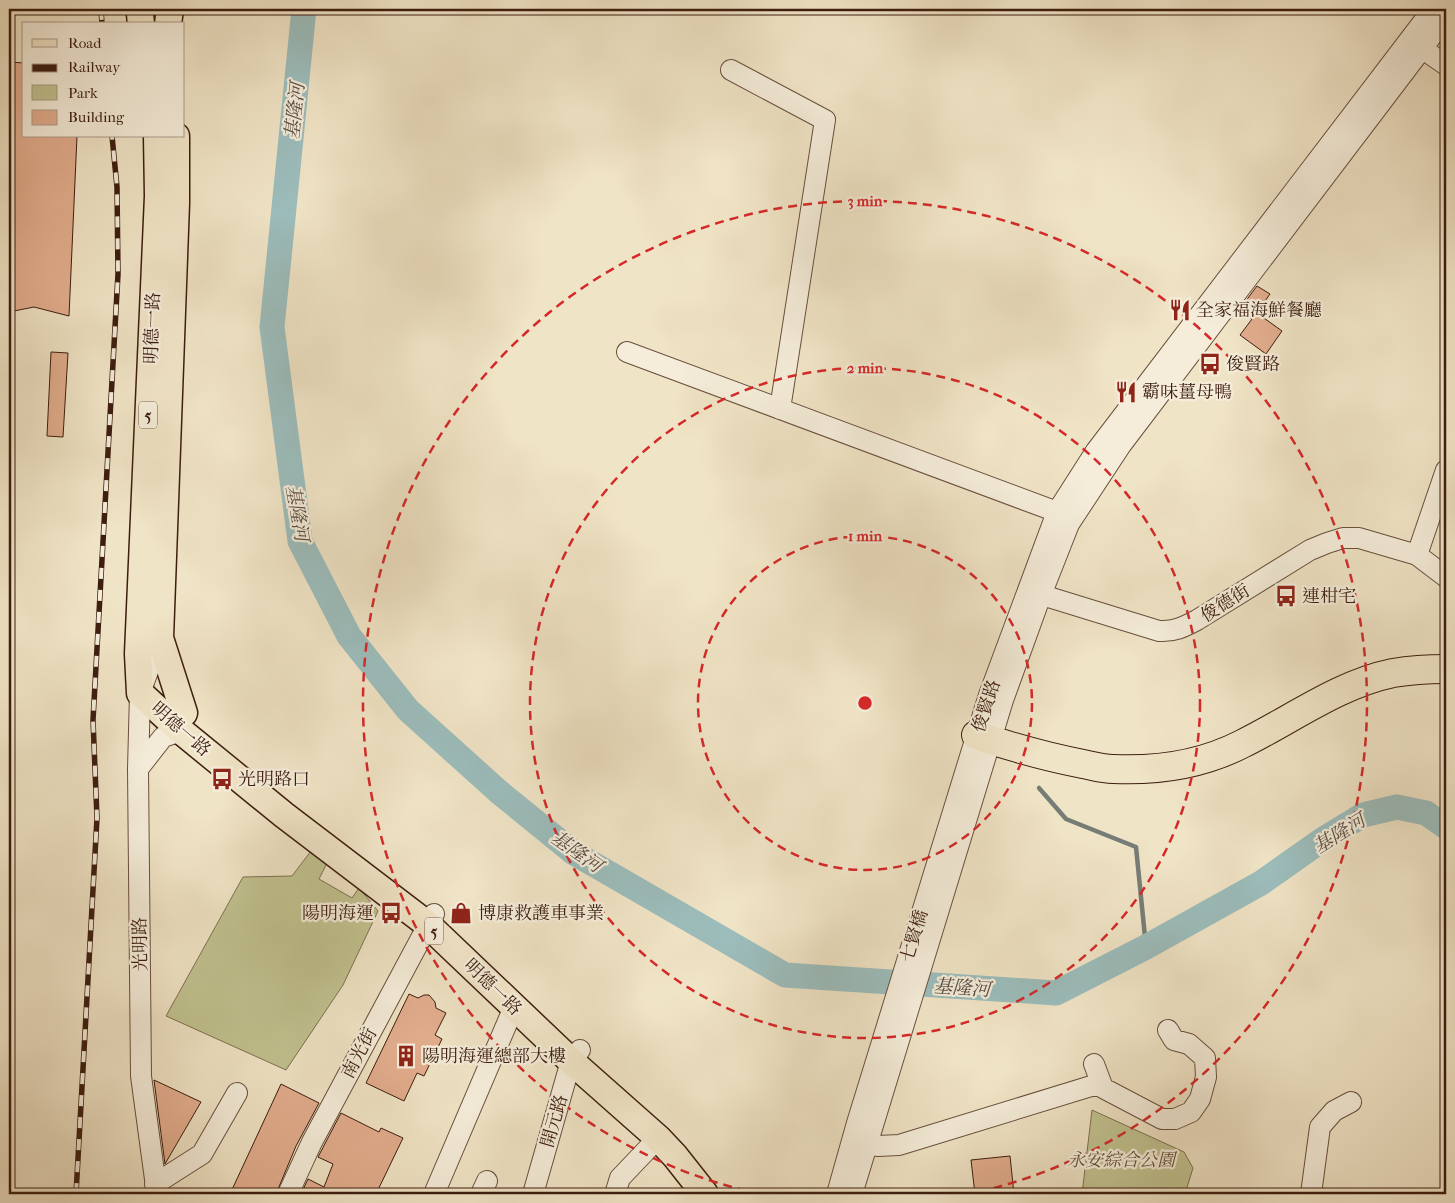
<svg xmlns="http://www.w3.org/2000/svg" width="1455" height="1203" font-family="'IM FELL French Canon','Noto Serif TC',serif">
  <rect width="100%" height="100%" fill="#f0e4c6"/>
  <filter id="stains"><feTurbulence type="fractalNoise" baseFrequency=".004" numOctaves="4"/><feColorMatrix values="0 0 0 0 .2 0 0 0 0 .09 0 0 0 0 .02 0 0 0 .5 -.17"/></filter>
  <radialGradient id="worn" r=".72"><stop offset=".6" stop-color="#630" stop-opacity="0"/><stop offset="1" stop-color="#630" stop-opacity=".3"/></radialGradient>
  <path fill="#c1c290" stroke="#7e7050" d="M311,851l16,12 -8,16 33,19 7,-10 19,23 -35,74 -57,85 -120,-54 77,-139 49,-1z
    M1092,1110l92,42 9,16 -8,26h-103z"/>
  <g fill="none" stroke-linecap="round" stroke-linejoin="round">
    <path stroke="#767d77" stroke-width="4.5" d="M1039,788l27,31 70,28 10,100"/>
    <path stroke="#9cbdbc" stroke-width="25" d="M304,9l-32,318 28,214 49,95 59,74 91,82 75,61 211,122 271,18 90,-46 115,-64 61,-43 41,-25 34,-8 29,6 20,14"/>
  </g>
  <path fill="#e2ad8d" stroke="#3c1d0f" d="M9,62l15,1v73h53l-8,180 -35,-9 -25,5z
    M1257,286l13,8 -15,21 2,-2 25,18 -16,23 -26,-19 12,-16 -13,-9z
    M51,352l17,1 -5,84 -16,-1z
    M409,994l9,4 6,-3h5l6,7 1,6 10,5 -11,22 7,4 -18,37 -7,-3 -13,28 -38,-18z
    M154,1080l47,22 -36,62z
    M281,1084l38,19 -23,43 -20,48h-46z
    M341,1113l38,19 2,-4 22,10 -27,56h-75l7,-15 16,8 9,-23 -15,-7z
    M1010,1156l4,38h-39l-4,-34z"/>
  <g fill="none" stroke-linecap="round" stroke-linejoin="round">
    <g stroke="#694f3d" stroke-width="22">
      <path id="minor" d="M1411,41l35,24
        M731,70l94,50 -45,289
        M627,352l441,164
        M1417,555l29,-85
        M1029,591l130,40c15,1 25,-4 38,-11l113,-70 17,-7 16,-5h16l58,17 29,22
        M138,769l25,-32 18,-6
        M1094,1064l9,24 59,31h13l16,-7 9,-13 6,-22 -1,-19 -16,-14 -15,-4 -6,-10
        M854,1141l24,5 21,-1 202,-62
        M155,1184l47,-30 35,-61
        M157,1194l-16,-118 -3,-307 2,-76 20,-55
        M288,1194l24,-52 122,-228
        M434,1194l80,-187
        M481,1194l6,-13
        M533,1194l38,-133 9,-11
        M615,1194l5,-16 38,-40
        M837,1194l20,-71 132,-428 68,-183 39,-61 337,-442
        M852,1194l151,-494 38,-105 28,-71 52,-79 325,-428
        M1311,1194l9,-67 14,-16 17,-9"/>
    </g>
    <g stroke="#3c1d0f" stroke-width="29">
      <path id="major" d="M141,9l-1,5 1,10
        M168,24l2,-15
        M157,136l1,60 -20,458 2,39 41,38 103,84 143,109 144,137 87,77 17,18 30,38
        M176,136v67l-16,435 24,75"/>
    </g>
    <g stroke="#3c1d0f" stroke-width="30">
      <path id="highway" d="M976,735c35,12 71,22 107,29 10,2 20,5 30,5 44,2 90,-5 129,-25 49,-24 97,-60 151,-71 18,-3 35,-4 53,-4"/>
    </g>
    <use href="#minor" stroke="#f5edda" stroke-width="20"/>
    <use href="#major" stroke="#f0e4c6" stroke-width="26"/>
    <use href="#highway" stroke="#f0e4c6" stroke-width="28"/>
    <g stroke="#3c1d0f" stroke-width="5.5">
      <path id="rail" d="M101,9l1,15
        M76,1194l21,-376 -4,-98 25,-446 -1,-87 -5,-51"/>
    </g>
    <use href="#rail" stroke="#f5edda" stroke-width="4" stroke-dasharray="11" stroke-linecap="butt"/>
  </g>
  <g fill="none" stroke="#d62828" stroke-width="2.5" stroke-dasharray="9 6">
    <circle cx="865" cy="703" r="167"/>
    <circle cx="865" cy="703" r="335"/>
    <path d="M761 1194A502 502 0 1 1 969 1194"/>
  </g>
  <defs>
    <g id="restaurant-bare" transform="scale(1.725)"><path d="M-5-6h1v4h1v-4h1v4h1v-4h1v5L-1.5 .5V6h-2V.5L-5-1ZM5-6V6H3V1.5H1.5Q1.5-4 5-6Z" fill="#8f2418" stroke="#f5edda" stroke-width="2.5" paint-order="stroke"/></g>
    <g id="bus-bare" transform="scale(1.725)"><path d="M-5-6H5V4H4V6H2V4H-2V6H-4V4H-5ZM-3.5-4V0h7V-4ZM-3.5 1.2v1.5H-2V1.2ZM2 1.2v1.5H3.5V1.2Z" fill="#8f2418" stroke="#f5edda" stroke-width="2.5" paint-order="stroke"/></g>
    <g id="shop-bare" transform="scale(1.725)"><path d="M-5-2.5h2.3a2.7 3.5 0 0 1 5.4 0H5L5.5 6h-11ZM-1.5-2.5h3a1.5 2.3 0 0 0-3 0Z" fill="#8f2418" stroke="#f5edda" stroke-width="2.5" paint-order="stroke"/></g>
    <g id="building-bare" transform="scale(1.725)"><path d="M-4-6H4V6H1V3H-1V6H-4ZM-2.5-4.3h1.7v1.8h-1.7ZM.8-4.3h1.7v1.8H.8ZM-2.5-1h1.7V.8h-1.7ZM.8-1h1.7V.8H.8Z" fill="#8f2418" stroke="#f5edda" stroke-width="2.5" paint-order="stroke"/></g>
  </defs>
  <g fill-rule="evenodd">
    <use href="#restaurant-bare" x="1180" y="310"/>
    <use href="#bus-bare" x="1210" y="364"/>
    <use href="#restaurant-bare" x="1126" y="392"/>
    <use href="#bus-bare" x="1286" y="596"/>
    <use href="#bus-bare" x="222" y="779"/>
    <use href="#bus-bare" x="391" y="913"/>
    <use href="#shop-bare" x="461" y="913"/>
    <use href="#building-bare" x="406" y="1056"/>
  </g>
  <g text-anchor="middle" stroke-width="4.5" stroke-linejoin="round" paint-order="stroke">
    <g fill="#f5edda" stroke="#745b4c" stroke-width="1">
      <rect x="139" y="401.5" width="18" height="27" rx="4"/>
      <rect x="425" y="917.5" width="18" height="27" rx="4"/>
    </g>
    <g font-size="16" font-weight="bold" fill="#3c1d0f">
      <text x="148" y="421">5</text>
      <text x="434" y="937">5</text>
    </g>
    <g font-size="18" fill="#3c1d0f" stroke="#f5edda" text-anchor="start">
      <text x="1196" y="316">全家福海鮮餐廳</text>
      <text x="1226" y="370">俊賢路</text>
      <text x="1142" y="398">霸味薑母鴨</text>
      <text x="1302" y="602">連柑宅</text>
      <text x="238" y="785">光明路口</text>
      <text x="374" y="919" text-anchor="end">陽明海運</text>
      <text x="478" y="919">博康救護車事業</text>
      <text x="422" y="1062">陽明海運總部大樓</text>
    </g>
    <g font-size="18" fill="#3c1d0f" stroke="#f5edda">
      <text transform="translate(152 328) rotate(-88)" y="6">明德一路</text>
      <text transform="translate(1225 603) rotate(-32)" y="6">俊德街</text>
      <text transform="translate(986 706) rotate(-72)" y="6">俊賢路</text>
      <text transform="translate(181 729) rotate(41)" y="6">明德一路</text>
      <text transform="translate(914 936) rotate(-73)" y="6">七賢橋</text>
      <text transform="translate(140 944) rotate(-91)" y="6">光明路</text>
      <text transform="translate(493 987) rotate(44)" y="6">明德一路</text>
      <text transform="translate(359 1053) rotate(-62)" y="6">南光街</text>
      <text transform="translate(554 1121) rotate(-74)" y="6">開元路</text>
    </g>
    <g font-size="18" font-style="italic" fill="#644f36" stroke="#f5edda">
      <text x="1121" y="1166">永安綜合公園</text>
    </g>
    <g font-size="19" font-style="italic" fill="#594d43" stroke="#f5edda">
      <text transform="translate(294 111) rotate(-84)" y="7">基隆河</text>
      <text transform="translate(298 513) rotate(80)" y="7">基隆河</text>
      <text transform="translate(1339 833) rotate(-32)" y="7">基隆河</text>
      <text transform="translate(577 851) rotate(35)" y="7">基隆河</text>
      <text transform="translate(962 987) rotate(4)" y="7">基隆河</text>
    </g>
  </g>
  <circle cx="865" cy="703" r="8" fill="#d62828" stroke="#f5edda" stroke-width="2.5"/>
  <g font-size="15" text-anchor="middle" font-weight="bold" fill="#d62828" stroke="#f5edda" stroke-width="4.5" stroke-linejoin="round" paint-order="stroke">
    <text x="865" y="206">3 min</text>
    <text x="865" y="373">2 min</text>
    <text x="865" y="541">1 min</text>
  </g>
  <rect width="1455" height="1203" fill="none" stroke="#f0e4c6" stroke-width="30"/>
  <rect x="10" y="10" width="1435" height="1183" fill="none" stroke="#3c1d0f" stroke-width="2.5"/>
  <rect x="15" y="15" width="1425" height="1173" fill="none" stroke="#3c1d0f"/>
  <rect x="22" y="22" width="162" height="115" fill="#f5edda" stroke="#ab9a89"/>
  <rect x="32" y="39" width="25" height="8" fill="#f0e4c6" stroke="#ab9a89"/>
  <text x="68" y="48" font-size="15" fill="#3c1d0f">Road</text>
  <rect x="32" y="64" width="25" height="8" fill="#3c1d0f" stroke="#ab9a89"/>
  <text x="68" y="72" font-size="15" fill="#3c1d0f">Railway</text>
  <rect x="32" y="85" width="25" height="15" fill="#c1c290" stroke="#ab9a89"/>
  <text x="68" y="98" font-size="15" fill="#3c1d0f">Park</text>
  <rect x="32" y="110" width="25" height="15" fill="#e2ad8d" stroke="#ab9a89"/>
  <text x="68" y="122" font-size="15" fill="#3c1d0f">Building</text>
  <rect width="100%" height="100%" filter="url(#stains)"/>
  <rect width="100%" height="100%" fill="url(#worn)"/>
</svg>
